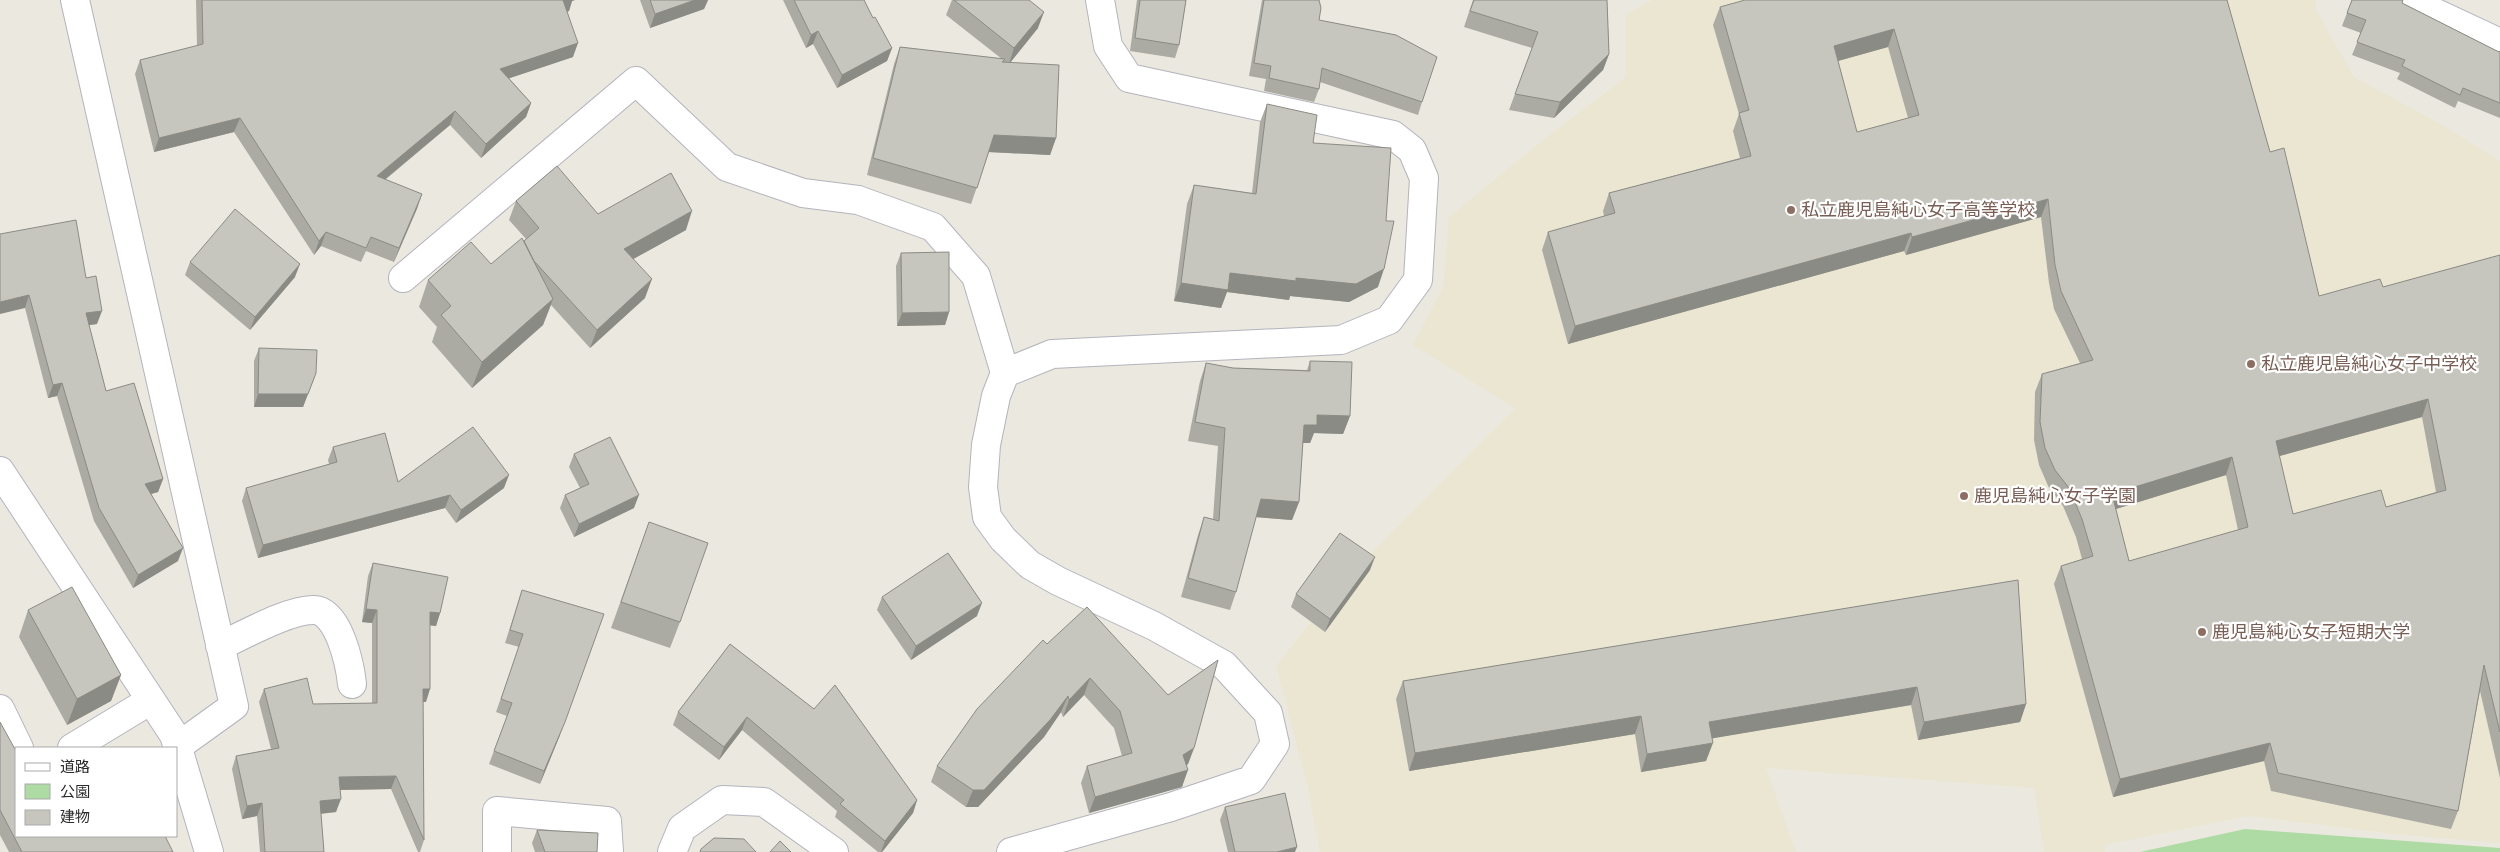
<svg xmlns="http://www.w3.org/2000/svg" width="2500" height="852" font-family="'Fira Sans Condensed','Noto Sans JP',sans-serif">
  <rect width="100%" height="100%" fill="#ebe8df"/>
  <path fill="#ebe6d1" d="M1652,0h664v10l38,67 90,49 56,35v682l-106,-9 -145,-18 -144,29v7h-61l-10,-64 -268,-20 30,84h-476l-13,-68 -31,-118 65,-82 174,-176 -102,-63 30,-58 6,-70 94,-77 83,-63v-62z"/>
  <path fill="#aedba3" d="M2245,829l255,19v4h-360z"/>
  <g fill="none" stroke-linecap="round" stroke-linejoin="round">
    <g stroke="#b3b4bd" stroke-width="30">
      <path id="minor" d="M75,0l159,706 -57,41
        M2408,0l92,43
        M403,278l233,-197 91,86 76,26 55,7 75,27 43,49 29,97
        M220,646c24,-11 70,-37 94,-36 25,1 36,55 38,74
        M0,709l19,39
        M72,748l79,-48
        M497,852v-41l110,10 2,31
        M672,852l10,-24 40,-28 42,2 70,50
        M1011,852l160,-45 80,-27 24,-36 -7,-31 -44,-48 -70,-39 -96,-45 -28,-16 -27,-26 -16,-22 -4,-30 3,-42 10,-49 9,-23 47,-19 289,-14 48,-20 29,-40 6,-102 -12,-28 -19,-15 -264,-57 -21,-32 -8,-46"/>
    </g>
    <g stroke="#b3b4bd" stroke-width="30">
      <path id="tertiary" d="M0,471l174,264 35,117"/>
    </g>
    <use href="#minor" stroke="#fff" stroke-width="28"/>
    <use href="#tertiary" stroke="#fff" stroke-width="28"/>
  </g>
  <path fill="#abaaa3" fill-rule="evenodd" d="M196,0h379l-3,1 -3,10 -2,1 6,45 -64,21 22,25 -5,14 -45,41 -31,-33 -65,55 37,14 -28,68 -28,-11 -5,11 -40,-16 -7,9 -80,-123 -80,20 -19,-78 5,-14 57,-14z
    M640,0h68l-4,9 -54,19z
    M783,0h81l9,18 19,30 -5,13 -50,27 -24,-44 -7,4z
    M952,0h77l9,28 -28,35 46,75 -6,17 -61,-3 -18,52 -104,-29 27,-111 6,-17 102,12 -56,-44z
    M1137,0h49l-7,45 -4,13 -45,-7z
    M1262,0h57v20l103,82 -4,13 -98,-33 -1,7 -5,13 -50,-11 2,-12 -17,-3z
    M1473,0h134l2,54 -6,16 -49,48 -45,-8 23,-62 -68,-21z
    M2227,0l43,152 49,144 64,-9 117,-32v523l-20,-87 -22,120 -7,18 -180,-38 -7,-30 -151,36 -59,-213 7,-18 21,-7 -6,-22 -13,-31 -14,-18 -10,-23 -5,-25 1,-48 7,-18 38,-11 -26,-54 -5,-26 -8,-66 -135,38 -2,-4 -336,93 -26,-94 6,-18 56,-16 -1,-5 6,-18 131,-35 -7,-27 6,-17 -26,-89 7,-18zM1888,47l20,71 -51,14 -19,-71zM2422,417l14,75 -50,15 -93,7 -14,-58zM2226,475l12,55 -109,31 -13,-52z
    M2352,0l50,3 97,49 1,-1v67l-42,-17 -3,7 -58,-29 3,-6 -48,-18 9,-22 -19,-7z
    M1267,104l46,39 65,144 -29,15 -59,-6 -1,4 -62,-8 -6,16 -47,-7 13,-97 7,-19 58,8 8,-71z
    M516,201l82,13 88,16 -53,29 12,39 -55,50 -39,-43 -8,20 -71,63 -40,-46 5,-15 -18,-20 9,-27 63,-16 35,-25 -17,-19z
    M0,234l86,44 11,46 -8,1 17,66 57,88 -5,13 -7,2 27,67 -45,27 -39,-67 -37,-125 -9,2 -23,-90z
    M901,253l48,59 -4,13 -48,1 -1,-60z
    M190,262l105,15 -45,53 -65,-55z
    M259,348l57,25 -13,34h-49v-46z
    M1310,361l40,55 -7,18 -29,-1 -4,10h-7l-4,59 -7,18 -36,-3 -20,75 -6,18 -49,-13 17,-62 6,-18 9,2 5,-73 -30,-5 12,-60 6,-18 27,5 74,2z
    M333,447l65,35 106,6 -48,35 -11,-15 -187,50 -16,-57 4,-13 83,-24 -1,-4z
    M574,454l60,54 -60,29 -14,-29 5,-13 15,-7 -11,-21z
    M649,522l31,100 -10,26 -59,-20z
    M373,563l67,50 -4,13 -6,-1 -4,77h-3l1,138 -4,12h-2l-27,-63 -51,1 -4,22 -15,2 3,38h-64l-3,-36 -15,3 -10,-50 4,-13 35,-7 -12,-47 5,-13 49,15 59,-1v-80l-10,-1 6,-46z
    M1370,570l-45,62 -34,-25 5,-13z
    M2018,580l8,124 -6,18 -102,18 -7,-35 -199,33 -6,23 -65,11 -6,-38 -226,37 -13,-72 7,-18z
    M522,590l38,145 -20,49 -51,-20 18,-48 -11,-4 23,-65 -14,-4z
    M882,597l95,19 -66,44 -34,-50z
    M28,610l93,65 -10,26 -44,24 -48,-88z
    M730,644l187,156 -4,13 -31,39h-4l-43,-35 2,-6 -95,-81 -23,30 -46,-35 5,-13z
    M1047,644l147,104 -6,16 -2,2 -4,21 -93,26 -8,-30 6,-17 35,-10 -8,-28 -30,-33 -21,22 -2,-5 -17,25 -66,70h-12l-35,-25 6,-16z
    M0,722l16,114 157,16h-164l-9,-17z
    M1225,807l70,45h-67l-8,-32z
    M537,830l60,22h-62l-3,-9z"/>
  <path fill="#8b8b85" d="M563,0h12l-3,1 -3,10 -11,4z
    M695,0h13l-4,9 -54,19 5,-14z
    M1044,12l-6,16 -29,36 5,-16z
    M1894,29l-6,18 -61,17 7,-18z
    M818,31l-5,13 -7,4 5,-13z
    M578,43l-5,14 -78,26 5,-14z
    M892,48l-5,13 -50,27 5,-13z
    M1609,54l-6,16 -49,48 6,-16z
    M531,103l-5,14 -45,41 5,-14z
    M455,111l-5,14 -78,65 5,-14z
    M240,118l-6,14 -80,20 5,-14z
    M994,135l62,3 -6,17 -62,-3z
    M422,194l-5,15 -23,53 5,-14z
    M2048,199l-7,18 -135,38 6,-18z
    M692,211l-6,19 -69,38 7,-19z
    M326,232l-5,14 -7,9 5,-14z
    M1911,233l-7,18 -336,93 7,-18z
    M300,264l-5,13 -45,53 5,-13z
    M1384,269l-6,18 -29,15 -59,-6 -1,4 -62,-8 -6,16 -47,-7 7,-18 49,-10 66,5z
    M652,279l-7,19 -55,50 7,-18z
    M29,295l-4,13 -25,6v-12z
    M553,299l-10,26 -71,63 10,-26z
    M102,311l-5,13 -15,2 4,-13z
    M949,312l-4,13 -48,1 5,-13z
    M316,373l-13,34h-49l4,-13z
    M62,383l-5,13 -9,2 5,-13z
    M2428,399l-6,18 -153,42 7,-18z
    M1317,415l33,1 -7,18 -29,-1 -4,10h-12l6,-18z
    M2232,457l-6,18 -120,37 6,-18z
    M509,475l-5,13 -48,35 5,-13z
    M163,479l-5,13 -18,5 5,-13z
    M450,495l-5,13 -187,50 5,-13z
    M639,495l-5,13 -60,29 5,-13z
    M1261,499l38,3 -7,18 -37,-3z
    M183,548l-5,13 -45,27 5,-13z
    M1375,557l-5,13 -45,62 5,-13z
    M982,603l-5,13 -66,44 5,-14z
    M366,609l11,1 -5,13 -10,-1z
    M430,612l10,1 -4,13 -10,-1z
    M121,675l-10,26 -44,24 10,-26z
    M1090,678l-6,17 -21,22 6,-17z
    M1917,687l-6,18 -208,35 6,-18z
    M423,689h7l-4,13h-8z
    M1068,696l-7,16 -17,25 -66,70h-12l7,-17z
    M2026,704l-6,18 -102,18 6,-18z
    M1641,716l-6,18 -226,37 6,-18z
    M747,717l-5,13 -23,30 5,-13z
    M565,722l-5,13 -20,49 4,-13z
    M1713,743l-7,18 -65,11 6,-18z
    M2270,743l-6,18 -151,36 7,-18z
    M1194,748l-6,16 -11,8 6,-17z
    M1188,770l-6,17 -93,26 6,-16z
    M396,776l-5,13 -57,1 5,-13z
    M341,799l-5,13 -21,2 5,-13z
    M917,800l-4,13 -31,39h-1l4,-11z
    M262,803l-5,13 -15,3 5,-13z
    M1297,847l-2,5h-18z"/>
  <path fill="#c7c6be" stroke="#8b8b85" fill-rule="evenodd" d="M202,0h363h-2l15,43 -78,26 31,34 -45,41 -31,-33 -78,65 45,18 -23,54 -28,-11 -5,11 -40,-16 -7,9 -79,-123 -81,20 -19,-78 63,-16z
    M650,0h45l-40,14z
    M794,0h70l9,18 2,-1 17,31 -50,27 -24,-44 -7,4z
    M954,0h75l15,12 -30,36z
    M1140,0h46l-7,45 -44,-7z
    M1264,0h55l2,8 -2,12 77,15 41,22 -15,45 -100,-34 -3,21 -50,-11 2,-12 -17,-3z
    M1474,0h133l2,54 -49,48 -45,-8 23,-62 -68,-21z
    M1745,0h482l43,152 14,-4 35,148 61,-17 3,8 117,-32v477l-16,-67 -26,146 -180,-38 -8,-30 -150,36 -59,-213 32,-10 -11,-37 -13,-31 -14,-18 -10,-22 -5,-26 2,-48 51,-14 -32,-69 -6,-26 -7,-66 -136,38 -1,-4 -336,93 -27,-94 67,-19 -6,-20 142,-37 -12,-43 10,-3 -29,-103zM1894,29l25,86 -62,17 -23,-86zM2428,399l18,91 -60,17 -5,-17 -88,24 -17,-73zM2232,457l16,70 -119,34 -17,-67z
    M2352,0h51l-1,3 97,49 1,-1v52l-37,-15 -3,7 -58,-29 3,-6 -48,-18 9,-22 -19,-7z
    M900,47l105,12 -3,3 57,3 -3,73 -62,-3 -17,53 -104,-30z
    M1267,104l50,11 -4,28 78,5 -5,73h8l-10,48 -28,15 -60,-6v3l-66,-8 -2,17 -47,-7 13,-98 62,9z
    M557,166l41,48 73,-41 21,38 -68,38 28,30 -55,51 -63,-69 -10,-20 15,-13 -23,-27z
    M235,209l65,55 -45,53 -65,-55z
    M76,220l10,58 10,-2 6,35 -16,2 20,78 28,-8 29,96 -18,5 38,64 -45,27 -39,-67 -37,-125 -9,2 -24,-90 -29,7v-68z
    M522,238l31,61 -71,63 -41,-47 10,-9 -23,-26 43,-38 20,22z
    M949,252v60l-47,1 -1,-60z
    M259,348l58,2 -1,23 -8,21h-50z
    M1310,361l42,1 -2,54 -33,-1v10h-13l-5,77 -38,-3 -25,93 -48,-14 16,-61 15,4 6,-93 -30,-6 11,-59 27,5 77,3z
    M473,427l36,48 -48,35 -11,-15 -187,50 -17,-57 91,-26 -4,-15 52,-14 13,49z
    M610,437l29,58 -60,29 -14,-29 24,-11 -15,-30z
    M649,522l59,21 -28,79 -59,-20z
    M1340,533l35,24 -45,62 -34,-25z
    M948,553l34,50 -66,43 -34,-49z
    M373,563l75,14 -8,36 -10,-1v77h-7l1,151 -28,-64 -57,1 2,22 -21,2 4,51h-59l-3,-49 -15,3 -11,-50 43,-8 -15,-59 43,-11 6,26 64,-1v-93l-11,-1z
    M2018,580l8,124 -102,18 -7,-35 -208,35 4,21 -66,11 -6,-38 -226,37 -12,-72z
    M72,587l49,88 -44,24 -49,-89z
    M522,590l82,24 -39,108 -21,49 -50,-20 18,-48 -11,-4 22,-65 -13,-4z
    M1087,607l81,88 50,-35 -24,88 -11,7 5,15 -93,27 -8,-31 45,-13 -12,-42 -30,-33 -21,22 -1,-4 -18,24 -66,70h-11l-36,-24 40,-57 66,-69 4,4z
    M730,644l84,65 21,-24 82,115 -32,41 -45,-37 4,-4 -97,-83 -23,30 -46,-35z
    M0,722l16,29v85h149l8,16h-151l-22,-42z
    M1285,793l12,54 -20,5h-42l-10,-45z
    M537,830l61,3 -1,19h-52z
    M714,838l30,1 12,13h-56l1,-3z
    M780,841l11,11h-21z"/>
  <g fill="#8d6e63" stroke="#fff" stroke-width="2">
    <circle cx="1791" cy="210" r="5"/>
    <circle cx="2251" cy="364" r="5"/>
    <circle cx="1964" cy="496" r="5"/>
    <circle cx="2202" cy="632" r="5"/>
  </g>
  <g text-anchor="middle" stroke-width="4.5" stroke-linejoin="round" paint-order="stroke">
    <g font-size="18" fill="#785e54" stroke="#fff" text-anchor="start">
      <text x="1801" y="216">私立鹿児島純心女子高等学校</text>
      <text x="2261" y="370">私立鹿児島純心女子中学校</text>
      <text x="1974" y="502">鹿児島純心女子学園</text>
      <text x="2212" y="638">鹿児島純心女子短期大学</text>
    </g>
  </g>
  <rect x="15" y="747" width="162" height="90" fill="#ffffff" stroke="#aaaaaa"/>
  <rect x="25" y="763" width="25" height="8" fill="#ffffff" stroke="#aaaaaa"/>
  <text x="60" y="772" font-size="15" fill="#2b2b2b">道路</text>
  <rect x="25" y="784" width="25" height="15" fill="#aedba3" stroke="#aaaaaa"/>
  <text x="60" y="797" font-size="15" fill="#2b2b2b">公園</text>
  <rect x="25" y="810" width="25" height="15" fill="#c7c6be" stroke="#aaaaaa"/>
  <text x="60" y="822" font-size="15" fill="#2b2b2b">建物</text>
</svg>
